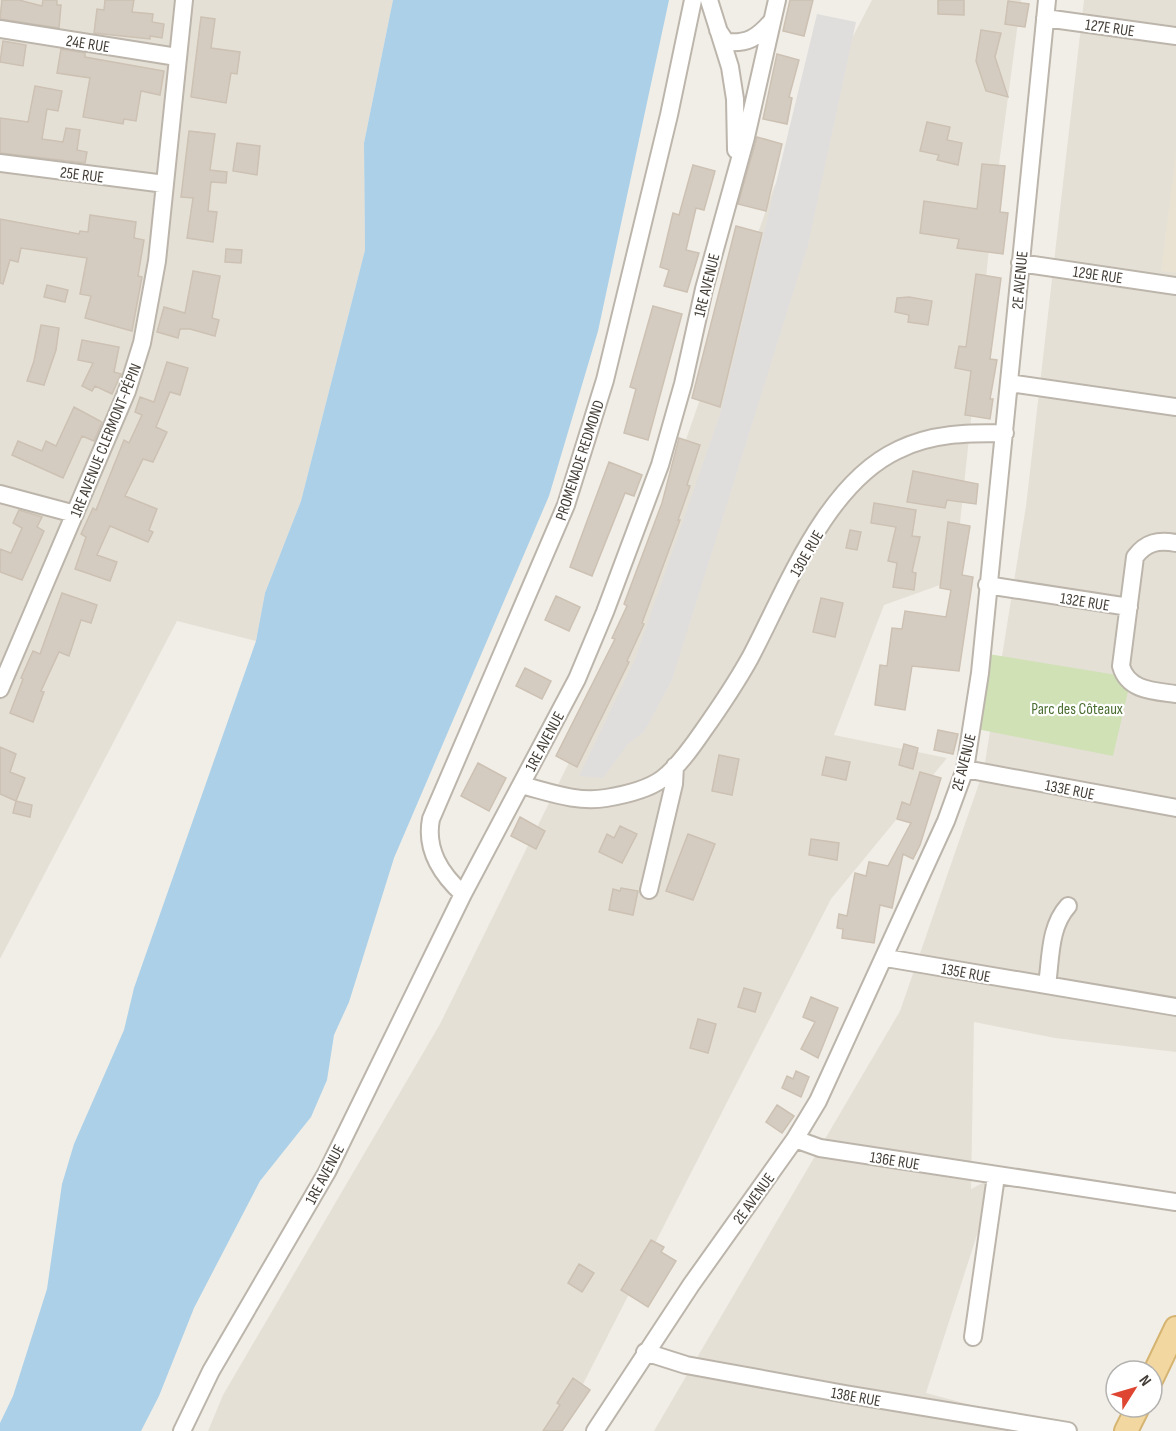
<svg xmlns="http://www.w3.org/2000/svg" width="1176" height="1431" font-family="'Sofia Sans Condensed',sans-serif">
  <rect width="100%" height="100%" fill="#f1eee8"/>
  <path fill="#e5e0d6" d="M0,0h393l-29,143 1,107 -64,251 -36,92 -9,48 -79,-20 -177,338z
    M872,0h149l-27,202 -40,378 -70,25 -50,130 113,23 -116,141 -272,532h-351l15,-36 217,-371 144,-292 190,-545z
    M1084,0h92v1052l-121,-14 -81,-16 -3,167 25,-13 -70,217 143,38h-415l246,-420 84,-242 42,-263z"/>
  <path fill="#e9e2d3" d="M1176,154v119l-15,-2z"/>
  <path fill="#cfe1b5" d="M982,653l141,23 7,7 -17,73 -141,-28z"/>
  <path fill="#e0dedc" d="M817,14l39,8 -48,223 -136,435 -28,52 -16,12 -25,34 -24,-2 56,-117 85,-245z"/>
  <path fill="#abd0e7" d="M393,0h276l-71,331 -49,165 -155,362 -45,144 -15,33 -7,45 -16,37 -51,64 -66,127 -35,88 -18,35h-141v-8l13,-27 34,-107 15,-105 12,-40 50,-114 10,-42 122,-347 9,-48 36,-92 64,-251 -1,-107z"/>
  <path fill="#d5ccc1" stroke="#ccc1b2" stroke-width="1.5" d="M2,0h17l23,6 1,-6h14v5h4l-2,23 -59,-9z
    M105,0h29l-2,12 21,2 -1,8 12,2 -2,14 -12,-2v3l-56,-6 3,-24 7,1z
    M790,0h23l-9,36 -21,-5z
    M938,0h26v15l-26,-1z
    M1008,1l21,3 -4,23 -20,-3z
    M201,17l14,2 -4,29 29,4 -3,22 -6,-1 -5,30 -35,-6z
    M981,30l20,3 -6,24 13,40 -22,-6 -10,-30z
    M3,41l23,4 -3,21 -23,-4z
    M61,49l24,4v4l79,14 -4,24 -19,-4 -5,30 -12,-2 -1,5 -40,-7 7,-39 -33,-5z
    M777,54l22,6 -10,37 3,1 -5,26 -24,-5z
    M35,86l27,5 -4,20 -11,-2 -5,30 21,3 3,-14 14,2 -3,20 10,2 -2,11 -85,-10v-35l28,4z
    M927,122l23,5 -3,13 15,3 -4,22 -21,-5 2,-5 -19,-4z
    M189,131l26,3 -5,36 17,2 -1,11 -15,-1 -3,29 9,1 -4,30 -26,-4 6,-40 -12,-1z
    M757,137l25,7 -16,67 -28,-7z
    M237,143l23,3 -3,29 -24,-4z
    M982,164l23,2 -5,46 8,1 -5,41 -46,-6 2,-9 -39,-6 4,-32 53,8z
    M693,165l22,6 -11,39 -8,-2 -10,42 13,3 -12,39 -23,-6 5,-16 -9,-3 13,-54 6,2z
    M90,215l46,7 -2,16 10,2 -6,36 4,1 -10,54 -47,-13 6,-22 -11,-2 7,-36 -66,-10 -3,14 -8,-2 -7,24 -3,-1v-64l79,15 1,-3 8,1z
    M736,226l26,7 -42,174 -28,-9z
    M226,249l16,1 -1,13 -16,-1z
    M193,271l27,5 -8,42 7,2 -4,16 -25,-7h-10l-2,9 -21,-6 7,-25 21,6z
    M976,274l25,4 -11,81 7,1 -7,39h3l-3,20 -25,-4 6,-44 -16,-3 4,-22 7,1z
    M47,285l21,5 -3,12 -21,-5z
    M909,297l23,4 -4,24 -20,-3 1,-7 -14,-3 2,-14z
    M653,306l29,8 -34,126 -24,-7 12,-44 -6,-2z
    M41,325l18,3 -3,22 -12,35 -17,-4 7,-20z
    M82,340l37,7 -5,25 7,2 -9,20 -17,-8 -3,5 -10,-5 11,-23 -15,-3z
    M167,362l21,6 -8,27 -10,-3 -14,35 11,5 -14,30 -10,-3 -18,37 32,13 -8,21 4,2 -5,10 -38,-16 -13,29 20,7 -7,19 -35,-12 11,-32 -5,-3 12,-26 3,2 28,-70 5,3 13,-28 -7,-3 5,-15 14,5z
    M74,407l28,15 -8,19 -12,-5 -19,42 -51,-23 6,-14 24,10 4,-10 10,5z
    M679,438l21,7 -13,40 3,1 -12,34h2l-38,103 2,1 -17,37 2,1 -52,105 -21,-11 59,-117 -3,-1 15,-32 -3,-2 38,-101z
    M609,462l33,13 -8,21 -9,-3 -33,83 -22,-9z
    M913,471l65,13 -2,20 -29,-4 -2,8 -38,-6z
    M874,503l42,7 -4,26 8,1 -8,35 4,1 -2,17 -21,-3 4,-24 -9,-2 8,-34 -25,-4z
    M19,510l23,7 -5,10 7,4 -22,49 -22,-8v-23l11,4 11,-25 -9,-5z
    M948,522l22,4 -8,49 11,2 -14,94 -47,-5 -7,44 -30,-5 5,-40 7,1 5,-38 10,1 3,-18 41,6 5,-27 -11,-2z
    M850,530l11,2 -4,18 -11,-2z
    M62,593l35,12 -6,18 -10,-3 -12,36 -10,-4 -18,39 3,1 -11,30 -23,-9 13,-34 -2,-1 12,-27 7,3z
    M556,596l24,11 -11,24 -24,-11z
    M821,598l22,5 -8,34 -22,-5z
    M525,668l26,13 -9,18 -26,-13z
    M938,730l20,4 -5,20 -19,-4z
    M904,744l14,4 -5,21 -14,-4z
    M0,747l16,7 -6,18 15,6 -9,23 -16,-7z
    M719,755l20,4 -7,36 -20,-4z
    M826,757l24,5 -4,18 -24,-5z
    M478,763l28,15 -17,33 -28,-15z
    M920,772l21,6 -21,67 -7,14 -10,-5 -11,54 -12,-3 -6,38 -32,-5 1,-9 -6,-1 2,-14 8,2 8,-43 11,3 3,-14 19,4 23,-43 -14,-4 5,-17 8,3z
    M16,801l16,4 -2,12 -17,-4z
    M520,817l25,14 -9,18 -25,-13z
    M620,826l17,8 -15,29 -23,-11 8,-18 7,4z
    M688,834l27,10 -22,56 -27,-9z
    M811,839l28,4 -2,17 -28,-5z
    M621,888l17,3 -5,24 -24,-5 4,-21 7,2z
    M744,988l17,5 -6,19 -17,-5z
    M811,997l27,11 -20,50 -17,-9 14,-27 -12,-5z
    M698,1019l18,5 -8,29 -18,-5z
    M796,1071l13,6 -8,20 -19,-9 5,-12 6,3z
    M777,1105l17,11 -12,17 -16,-11z
    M651,1240l13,7 -3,5 15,9 -28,46 -27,-17z
    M579,1264l15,9 -12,19 -14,-9z
    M573,1378l17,12 -28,41h-19l17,-26 -3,-2z"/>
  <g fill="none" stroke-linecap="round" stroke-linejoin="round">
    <g stroke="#bcb5ab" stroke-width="20">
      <path id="minor" d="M709,0l21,67 5,32 1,51
        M1045,18l131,18
        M0,29l177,28
        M718,30l8,12c21,2 31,-4 45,-20
        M0,163l165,21
        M1020,263l156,23
        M1009,383l167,24
        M0,494l75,20
        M1176,543c-18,-3 -30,-1 -41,14l-14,109c7,25 33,25 55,28
        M987,585l142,22
        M0,689l127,-298 15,-48 15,-82 27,-261
        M965,769l211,39
        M521,785c28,7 56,18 85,13 18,-3 41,-8 56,-19 16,-12 30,-32 41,-48 17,-24 33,-48 47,-73 36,-68 75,-174 148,-208 34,-17 69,-17 107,-17
        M649,890l25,-106 1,-18
        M463,894c-22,-20 -38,-44 -32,-75l135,-314 39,-125 64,-265 24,-115
        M886,958l290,49
        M1047,985c4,-27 2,-58 21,-79
        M795,1139l25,9 356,54
        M973,1337l23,-161
        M645,1352l41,13 159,29 223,37
        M182,1431l29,-60 116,-199 136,-278 114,-215 28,-67 55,-147 23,-81 21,-95 42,-152 31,-137
        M595,1431l96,-146 104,-146 23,-38 128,-280 19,-52 15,-96 67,-673"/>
    </g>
    <g stroke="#d5b472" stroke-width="26">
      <path id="major" d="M1152,1378l24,-50
        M1126,1431l12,-24"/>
    </g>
    <use href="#minor" stroke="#fff" stroke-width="16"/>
    <use href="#major" stroke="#f2d8a0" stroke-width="22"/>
  </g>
  <g text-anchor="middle" stroke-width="4.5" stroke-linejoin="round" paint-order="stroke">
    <g font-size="16" fill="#443e37" stroke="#fff">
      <text transform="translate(1110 27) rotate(8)" y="6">127E RUE</text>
      <text transform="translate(88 43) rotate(9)" y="6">24E RUE</text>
      <text transform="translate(82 174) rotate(7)" y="6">25E RUE</text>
      <text transform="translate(1098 274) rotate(8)" y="6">129E RUE</text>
      <text transform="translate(1019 280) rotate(-85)" y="6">2E AVENUE</text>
      <text transform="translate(706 285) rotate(-76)" y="6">1RE AVENUE</text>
      <text transform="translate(105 440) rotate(-68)" y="6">1RE AVENUE CLERMONT-PÉPIN</text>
      <text transform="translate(579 460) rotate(-72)" y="6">PROMENADE REDMOND</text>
      <text transform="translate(806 553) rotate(-60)" y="6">130E RUE</text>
      <text transform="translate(1085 601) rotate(9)" y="6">132E RUE</text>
      <text transform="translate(544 741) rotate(-62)" y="6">1RE AVENUE</text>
      <text transform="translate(963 762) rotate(-76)" y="6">2E AVENUE</text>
      <text transform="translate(1070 789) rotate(11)" y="6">133E RUE</text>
      <text transform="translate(966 972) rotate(10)" y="6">135E RUE</text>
      <text transform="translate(895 1160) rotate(9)" y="6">136E RUE</text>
      <text transform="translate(324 1174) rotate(-62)" y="6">1RE AVENUE</text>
      <text transform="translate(753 1198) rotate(-54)" y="6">2E AVENUE</text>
      <text transform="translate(856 1396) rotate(10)" y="6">138E RUE</text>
    </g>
    <g font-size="16" fill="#4b6e32" stroke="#fff">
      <text x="1077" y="714">Parc des Côteaux</text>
    </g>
  </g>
  <g transform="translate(1134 1389) rotate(53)"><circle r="28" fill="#ffffff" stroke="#b4b2af" stroke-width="1.5"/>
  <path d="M0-4.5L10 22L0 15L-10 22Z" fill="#df4631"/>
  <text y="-9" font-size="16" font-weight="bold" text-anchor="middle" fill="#443e37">N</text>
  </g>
</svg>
